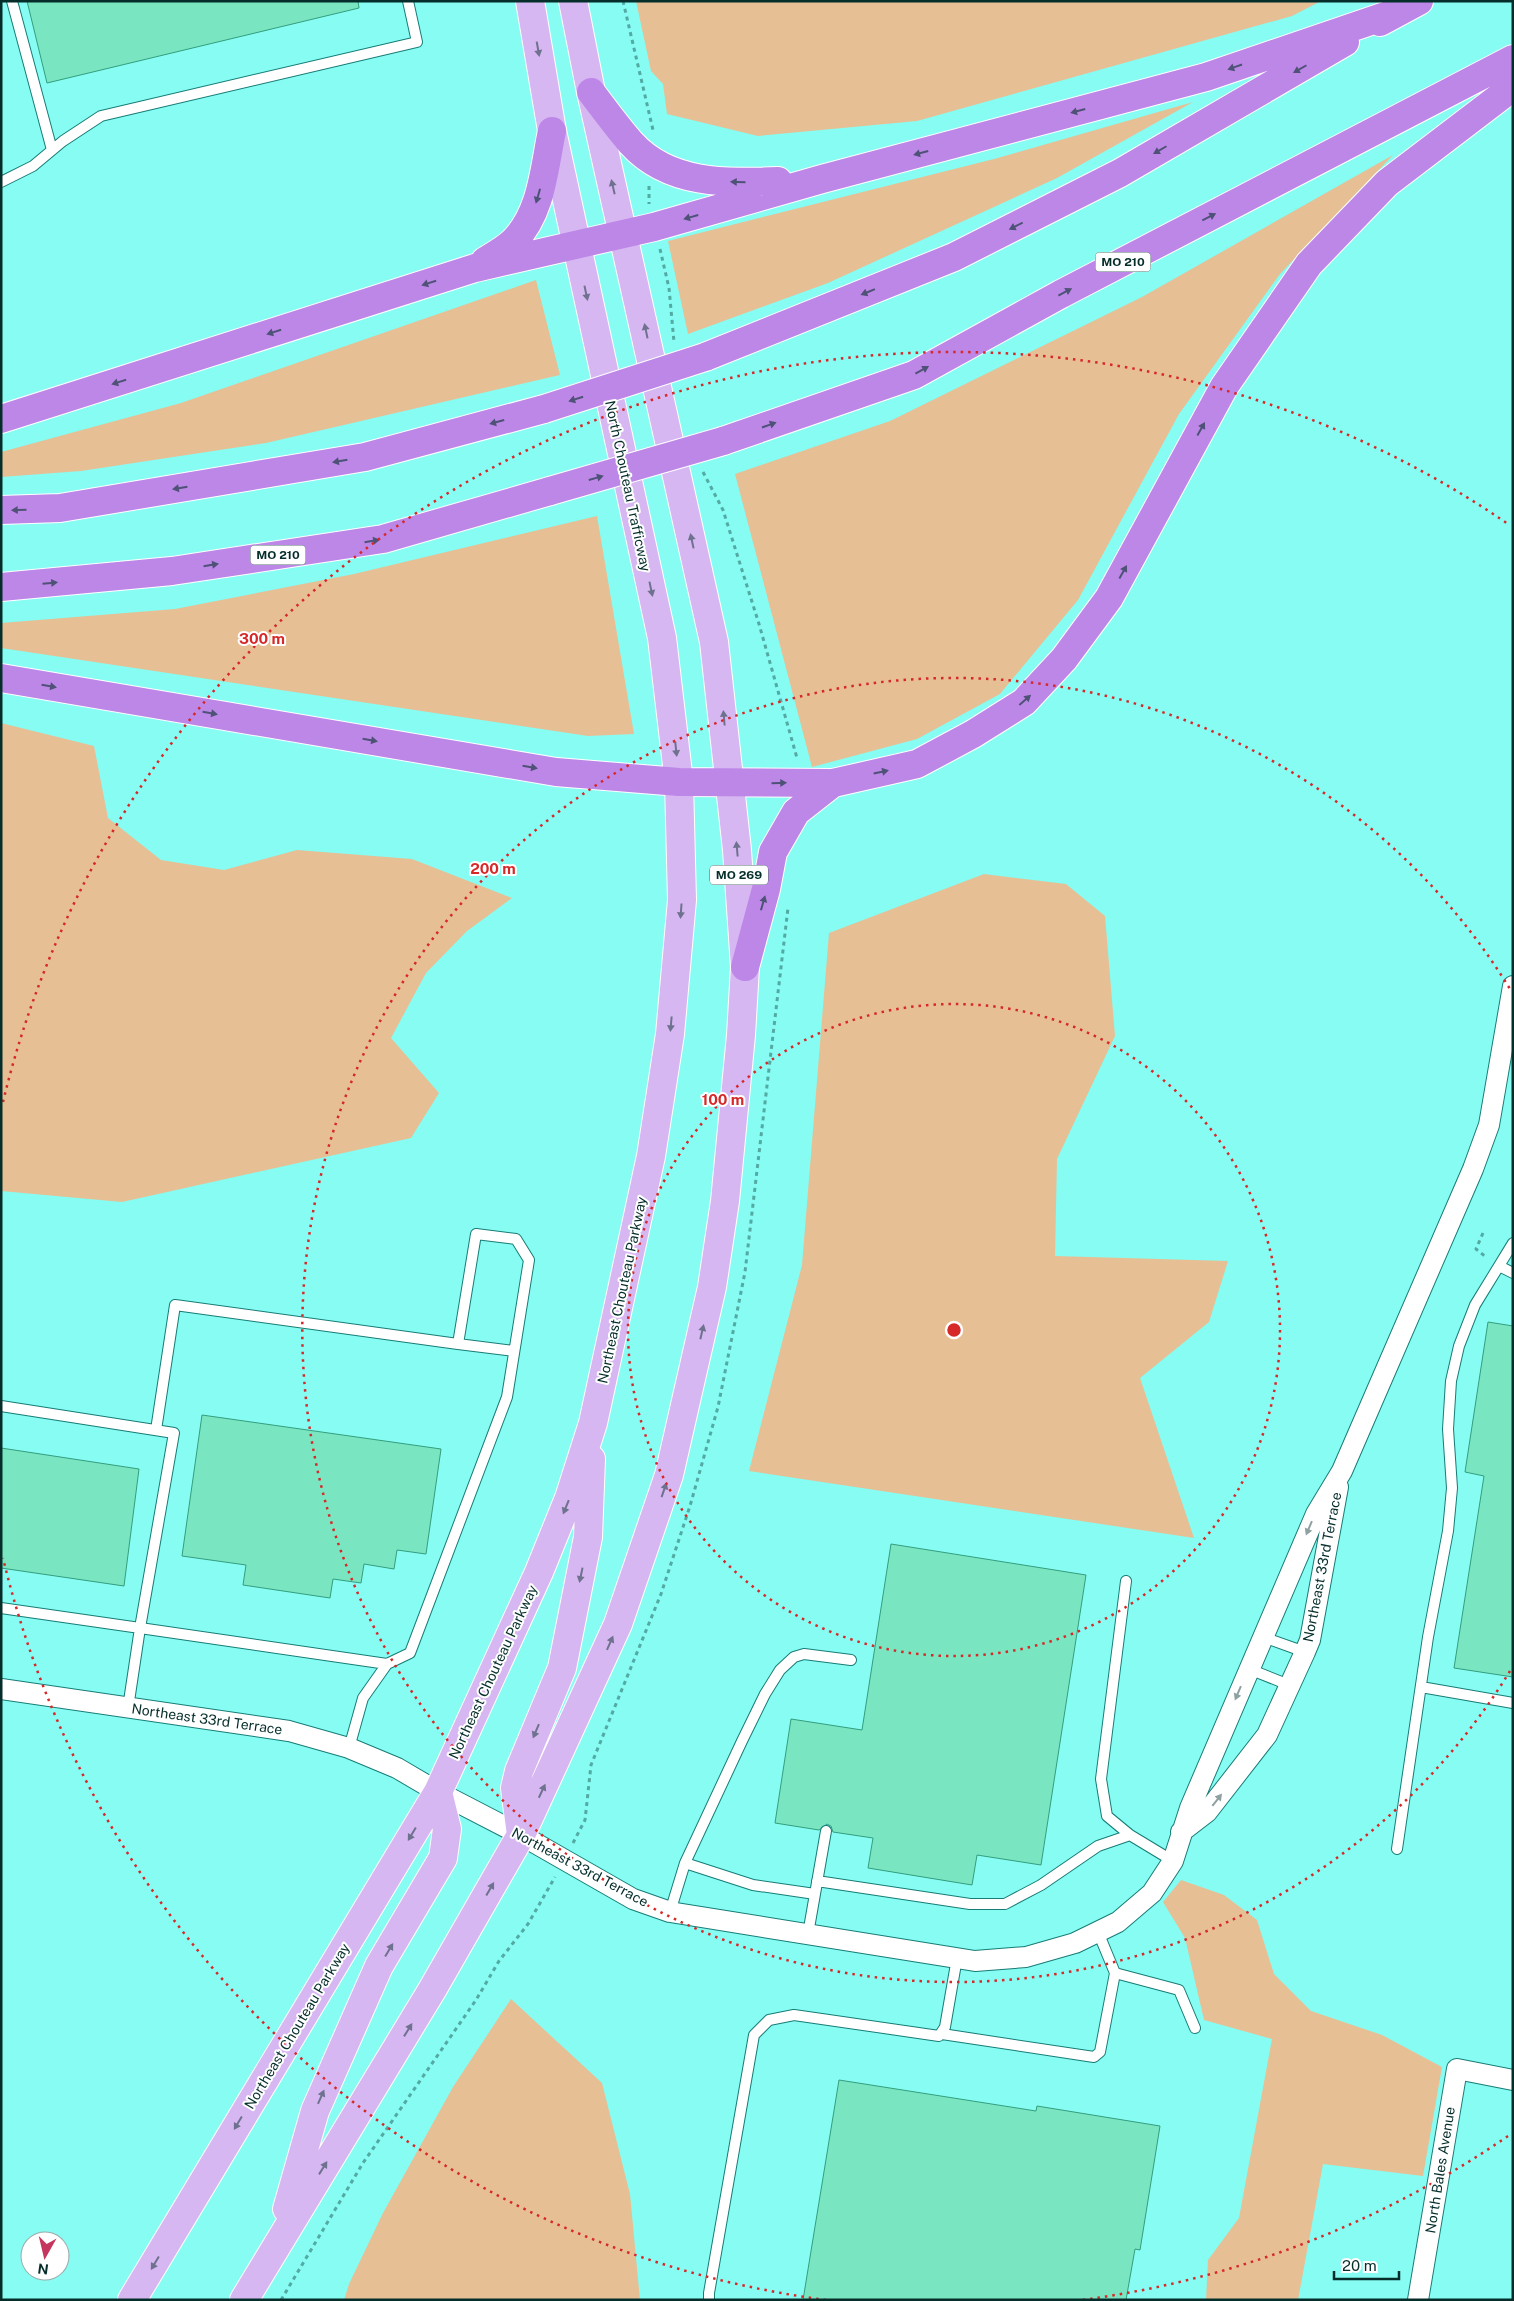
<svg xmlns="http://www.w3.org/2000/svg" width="1514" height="2301" font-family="'Public Sans',sans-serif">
  <rect width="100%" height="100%" fill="#86fcf3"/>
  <path fill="#e7bf95" d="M636,1h685l-29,15 -375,105 -159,15 -91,-22 -4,-30 -12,-13z
    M1193,102l-136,76 -229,105 -140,51 -20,-93 326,-82z
    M1393,155l-113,119 -101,140 -101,186 -78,94 -83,45 -105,28 -77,-293 155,-53 252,-124z
    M536,280l24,95 -294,68 -185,28 -80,6v-25l180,-49z
    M597,516l37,218 -46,2 -587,-88v-25l174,-14 179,-35z
    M1,723l93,23 14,72 53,42 63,10 73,-20 115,9 100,39 -45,33 -41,42 -35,65 48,55 -28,45 -289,64 -121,-11z
    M984,874l82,10 39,32 10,120 -58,123 -2,97 173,5 -19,61 -69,56 54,160 -445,-67 53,-206 27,-332z
    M1181,1880l43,15 33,25 17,54 37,37 71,24 60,32 -19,109 -100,-12 -25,136h-92l2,-40 31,-42 33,-179 -68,-19 -19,-82 -22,-36z
    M511,1999l91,84 28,111 10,106h-296l5,-16 34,-71 70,-126z"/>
  <path fill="#79e6c1" stroke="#349e7e" d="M27,1h331l1,7 -312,75z
    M1488,1322l25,4v351l-59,-9 30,-192 -19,-4z
    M202,1415l239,34 -15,105 -29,-4 -3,19 -30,-5 -3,19 -28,-4 -3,19 -87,-13 3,-20 -64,-9z
    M1,1448l138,21 -15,117 -123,-18z
    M891,1544l195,31 -45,290 -64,-10 -5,30 -104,-17 5,-30 -40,-6 -2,-6 -4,-2 -8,6 -44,-7 16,-104 71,11z
    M839,2080l197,31 1,-5 123,20 -20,124 -5,-1 -9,51h-323z"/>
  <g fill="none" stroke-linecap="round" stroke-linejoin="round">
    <g stroke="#177c76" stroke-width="12">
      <path id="service" d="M12,1l40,149
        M1,182l32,-16 30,-25 38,-25 316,-74 -9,-41
        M1499,1266l14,7
        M458,1344l56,7
        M1,1406l173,27 -34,195 -139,-20
        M156,1430l19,-125 283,39 18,-110 40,5 13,21 -22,137 -97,256 -23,11
        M1126,1581l-25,198 6,37 23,19 43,26
        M1263,1637l42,15
        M1249,1669l40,16
        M1421,1687l92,16
        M128,1708l12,-80 247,36 -24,34 -14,50
        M1397,1849l31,-212 20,-106 4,-43 -4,-59 3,-48 8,-35 16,-41 38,-62
        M685,1863l68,22 62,9
        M817,1881l153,23h35l36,-19 57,-39 32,-11
        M670,1912l15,-49 57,-122 23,-47 15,-24 14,-13 10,-3 47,6
        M808,1934l18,-103
        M1115,1973l64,17 16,38
        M942,2034l152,23 6,-5 15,-79 -17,-41
        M709,2300v-7l45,-258 15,-15 25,-5 145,21 6,-9 12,-69"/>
    </g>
    <g stroke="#177c76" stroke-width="22">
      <path id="minor" d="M1,1689l288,42 60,17 48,20 41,24 83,43 112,64 37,13 305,49 51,-4 49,-14 43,-21 34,-29 21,-32 17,-53 126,-294 26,-43 131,-302 16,-44 24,-139
        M1181,1832l26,-20 60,-77 38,-83 5,-12 28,-153
        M1418,2300l39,-231 56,11"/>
    </g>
    <g stroke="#fff" stroke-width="30">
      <path id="primary" d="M521,1835l-6,-47 4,-17 43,-103 26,-131 3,-78
        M287,2209l28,-98 64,-145 64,-108 4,-29 -9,-37
        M132,2300l306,-508 101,-220 30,-74 24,-75 58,-267 19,-122 12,-134 -3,-118 -17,-144 -110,-507 -22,-130
        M244,2300l188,-310 89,-155 97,-211 51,-149 43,-188 13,-86 16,-166 4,-68 -8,-117 -23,-208 -123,-550 -18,-91"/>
    </g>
    <g stroke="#fff" stroke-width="30">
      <path id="motorway" d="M1380,22l39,-21
        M591,92c13,17 26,35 40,51 38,42 95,40 147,38
        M485,261c10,-6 21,-12 29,-20 28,-29 30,-72 38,-110
        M705,357l249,-100 166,-84 225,-131
        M1,419l474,-151 179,-41 168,-48 384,-102 191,-65
        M723,441l191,-66 147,-81 452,-235
        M1,510l59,-2 305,-51 179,-48
        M1,587l171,-16 211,-32 167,-48
        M1,678l555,94 123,10 154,1 84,-19 56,-30 51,-32 40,-43 45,-61 115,-211 85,-123 78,-81 126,-96
        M745,967l21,-78 7,-37 23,-40 37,-29"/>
    </g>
    <path stroke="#53aaa3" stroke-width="3" stroke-dasharray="4 4" stroke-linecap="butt" d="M623,1l30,129
      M649,186v18
      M660,249l9,39 5,54
      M703,472l20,38 36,114 38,134
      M1483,1233l-7,16 10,8
      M573,1843l12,-23 6,-55 70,-171 29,-88 28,-99 27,-135 43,-364
      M281,2300l82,-137 113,-163 23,-39 29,-37 27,-47"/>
    <use href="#service" stroke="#fff" stroke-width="10"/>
    <use href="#minor" stroke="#fff" stroke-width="20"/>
    <use href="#primary" stroke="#d7b7f1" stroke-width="28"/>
    <use href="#motorway" stroke="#bd87e8" stroke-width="28"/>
    <g stroke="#fff" stroke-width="30" stroke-linecap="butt">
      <path id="motorway-bridge" d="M544,409l161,-52
        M550,491l173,-50"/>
    </g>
    <use href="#motorway-bridge" stroke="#bd87e8" stroke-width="28"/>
  </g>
  <defs><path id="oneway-solid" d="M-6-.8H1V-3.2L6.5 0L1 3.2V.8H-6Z" transform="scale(1.25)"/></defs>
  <g fill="#6e728e">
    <use href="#oneway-solid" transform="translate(538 49) rotate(80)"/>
    <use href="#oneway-solid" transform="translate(613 187) rotate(-103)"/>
    <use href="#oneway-solid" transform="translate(586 293) rotate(78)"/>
    <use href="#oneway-solid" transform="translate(646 331) rotate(-102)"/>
    <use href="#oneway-solid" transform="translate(692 541) rotate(-102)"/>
    <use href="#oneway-solid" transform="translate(651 589) rotate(78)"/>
    <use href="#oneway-solid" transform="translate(724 718) rotate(-95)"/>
    <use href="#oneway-solid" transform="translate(676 749) rotate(84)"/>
    <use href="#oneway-solid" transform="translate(737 849) rotate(-95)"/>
    <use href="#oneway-solid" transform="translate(681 911) rotate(94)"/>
    <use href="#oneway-solid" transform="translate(671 1024) rotate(95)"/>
    <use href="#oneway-solid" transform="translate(702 1332) rotate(-77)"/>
    <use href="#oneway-solid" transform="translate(664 1490) rotate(-71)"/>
    <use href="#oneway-solid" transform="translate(566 1507) rotate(112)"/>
    <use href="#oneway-solid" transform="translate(581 1575) rotate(102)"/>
    <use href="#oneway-solid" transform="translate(610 1643) rotate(-66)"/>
    <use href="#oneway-solid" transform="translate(536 1731) rotate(113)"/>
    <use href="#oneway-solid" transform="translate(542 1791) rotate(-65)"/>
    <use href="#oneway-solid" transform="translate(412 1834) rotate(121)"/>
    <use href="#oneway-solid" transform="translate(490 1889) rotate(-60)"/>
    <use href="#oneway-solid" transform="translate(389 1950) rotate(-59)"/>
    <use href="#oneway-solid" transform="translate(408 2030) rotate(-58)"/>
    <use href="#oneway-solid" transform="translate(321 2097) rotate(-66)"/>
    <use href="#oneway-solid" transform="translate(238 2123) rotate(121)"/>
    <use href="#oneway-solid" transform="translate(323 2168) rotate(-58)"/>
    <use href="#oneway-solid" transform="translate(155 2263) rotate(121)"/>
  </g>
  <g fill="#4f5277">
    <use href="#oneway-solid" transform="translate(1235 67) rotate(161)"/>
    <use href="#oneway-solid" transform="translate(1300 69) rotate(150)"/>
    <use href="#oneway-solid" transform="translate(1078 111) rotate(165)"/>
    <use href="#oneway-solid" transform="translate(1160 150) rotate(150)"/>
    <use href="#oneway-solid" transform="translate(921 153) rotate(165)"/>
    <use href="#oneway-solid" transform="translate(738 182) rotate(-179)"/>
    <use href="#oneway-solid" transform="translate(538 196) rotate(106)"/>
    <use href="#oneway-solid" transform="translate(691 217) rotate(164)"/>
    <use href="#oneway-solid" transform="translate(1209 217) rotate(-27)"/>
    <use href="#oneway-solid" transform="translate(1016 226) rotate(153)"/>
    <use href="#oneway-solid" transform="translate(429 283) rotate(162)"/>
    <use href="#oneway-solid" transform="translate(868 292) rotate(158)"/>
    <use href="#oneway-solid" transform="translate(1065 292) rotate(-28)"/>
    <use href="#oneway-solid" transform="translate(274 332) rotate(162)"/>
    <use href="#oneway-solid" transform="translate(922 370) rotate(-29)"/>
    <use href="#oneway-solid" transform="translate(119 382) rotate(162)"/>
    <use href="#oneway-solid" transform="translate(576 399) rotate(162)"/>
    <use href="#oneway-solid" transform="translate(497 422) rotate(165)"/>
    <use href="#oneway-solid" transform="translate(769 425) rotate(-19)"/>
    <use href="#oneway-solid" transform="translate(1201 429) rotate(-61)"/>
    <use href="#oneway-solid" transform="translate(340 461) rotate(170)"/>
    <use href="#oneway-solid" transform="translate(596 478) rotate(-16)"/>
    <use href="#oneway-solid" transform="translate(180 488) rotate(171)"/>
    <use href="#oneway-solid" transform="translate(19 510) rotate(178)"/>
    <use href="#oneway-solid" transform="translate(372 541) rotate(-9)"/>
    <use href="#oneway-solid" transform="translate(211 565) rotate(-9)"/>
    <use href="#oneway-solid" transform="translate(1123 572) rotate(-61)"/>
    <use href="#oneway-solid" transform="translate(50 583) rotate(-5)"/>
    <use href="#oneway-solid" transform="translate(49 686) rotate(10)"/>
    <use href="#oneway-solid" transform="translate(1025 700) rotate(-41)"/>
    <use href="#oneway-solid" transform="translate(210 713) rotate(10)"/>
    <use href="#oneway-solid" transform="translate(370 740) rotate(10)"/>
    <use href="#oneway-solid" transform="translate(530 767) rotate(10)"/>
    <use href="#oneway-solid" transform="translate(881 772) rotate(-12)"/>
    <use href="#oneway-solid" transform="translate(779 783) rotate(-1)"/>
    <use href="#oneway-solid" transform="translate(763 903) rotate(-74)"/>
  </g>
  <g fill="#8ea1a0">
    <use href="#oneway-solid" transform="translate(1309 1528) rotate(113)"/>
    <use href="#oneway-solid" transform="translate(1238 1693) rotate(113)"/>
    <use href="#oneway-solid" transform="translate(1217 1800) rotate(-52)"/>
  </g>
  <g fill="none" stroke="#d62828" stroke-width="2.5" stroke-dasharray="2.5 5">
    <circle cx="954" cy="1330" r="326"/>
    <path d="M1510 1671A652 652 0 1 1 1510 989"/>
    <path d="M1508 2136A978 978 0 0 1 1082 2300M826 2300A978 978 0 0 1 3 1558M3 1102A978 978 0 0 1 1508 524"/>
  </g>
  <g text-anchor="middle" stroke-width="4" stroke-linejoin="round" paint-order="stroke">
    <g fill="#fff" stroke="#506d6b" stroke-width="1">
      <rect x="1095.5" y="252.5" width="55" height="19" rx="4"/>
      <rect x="250.5" y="545.5" width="55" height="19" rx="4"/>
      <rect x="710" y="865.5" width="58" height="19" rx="4"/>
    </g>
    <g font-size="12" font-weight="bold" fill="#052e2b">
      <text x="1123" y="266">MO 210</text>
      <text x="278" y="559">MO 210</text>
      <text x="739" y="879">MO 269</text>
    </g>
    <g font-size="14" fill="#052e2b" stroke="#fff">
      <text transform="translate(628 486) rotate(78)" y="5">North Chouteau Trafficway</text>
      <text transform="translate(622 1290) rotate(-78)" y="5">Northeast Chouteau Parkway</text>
      <text transform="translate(1322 1567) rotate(-79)" y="5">Northeast 33rd Terrace</text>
      <text transform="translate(493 1672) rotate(-65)" y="5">Northeast Chouteau Parkway</text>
      <text transform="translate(207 1719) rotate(8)" y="5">Northeast 33rd Terrace</text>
      <text transform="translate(580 1867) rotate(28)" y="5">Northeast 33rd Terrace</text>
      <text transform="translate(297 2026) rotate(-59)" y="5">Northeast Chouteau Parkway</text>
      <text transform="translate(1440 2170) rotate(-81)" y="5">North Bales Avenue</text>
    </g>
  </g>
  <circle cx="954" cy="1330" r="8" fill="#d62828" stroke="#fff" stroke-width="2.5"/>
  <g font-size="15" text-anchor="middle" font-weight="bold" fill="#d62828" stroke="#fff" stroke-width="4" stroke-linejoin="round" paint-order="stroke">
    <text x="262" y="644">300 m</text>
    <text x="493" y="874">200 m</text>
    <text x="723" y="1105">100 m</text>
  </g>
  <rect width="1514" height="2301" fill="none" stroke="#052e2b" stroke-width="5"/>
  <g transform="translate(45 2256) rotate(188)"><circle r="24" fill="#ffffff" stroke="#9babaa"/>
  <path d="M0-4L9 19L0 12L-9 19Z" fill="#c5365e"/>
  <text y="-8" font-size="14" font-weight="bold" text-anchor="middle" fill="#052e2b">N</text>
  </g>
  <path d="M1334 2271v8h65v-8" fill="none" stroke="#052e2b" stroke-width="2.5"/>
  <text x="1342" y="2271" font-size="15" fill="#052e2b" stroke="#ffffff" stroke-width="4" paint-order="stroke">20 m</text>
</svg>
